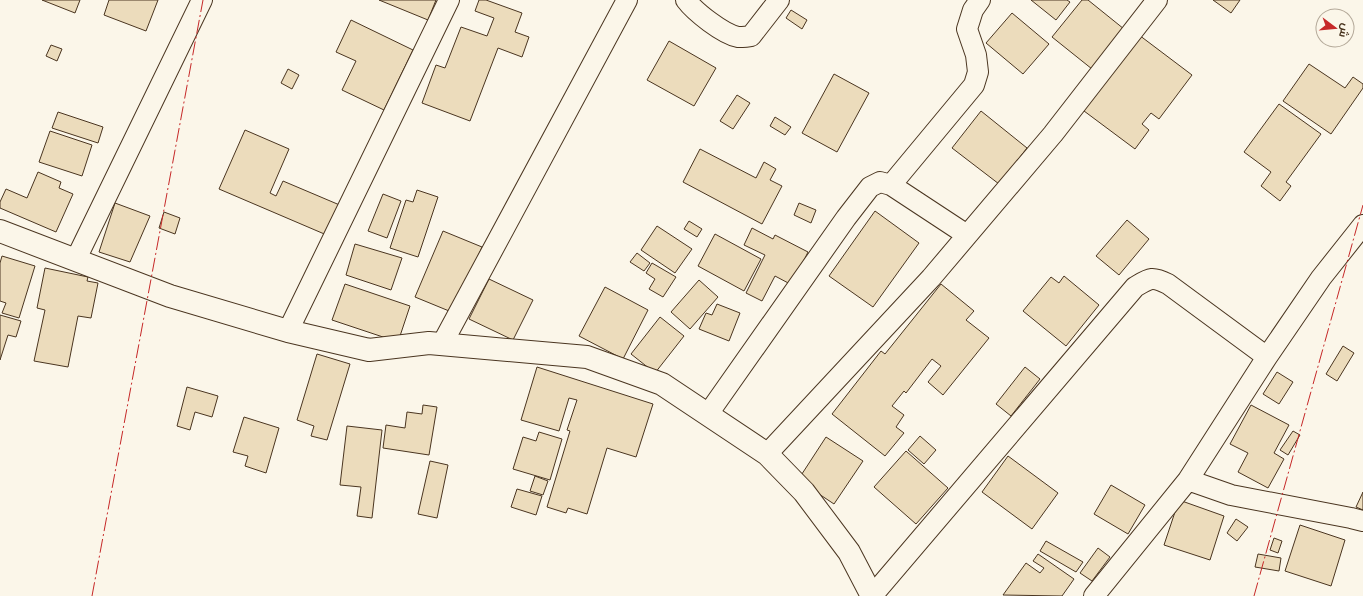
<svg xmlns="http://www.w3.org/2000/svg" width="1363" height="596" font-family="'DM Sans',Cairo,sans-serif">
  <rect width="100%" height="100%" fill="#fbf6e9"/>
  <path fill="#ecdcbc" stroke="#4a3520" d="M42,0h38l-5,13z
    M109,0h49l-12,31 -42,-16z
    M379,0h57l-8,20z
    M479,0h7l36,13 -7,19 14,5 -7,20 -24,-9 -28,73 -48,-18 14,-38 9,3 16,-41 26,9 7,-18 -19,-7z
    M1031,0h36l3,2 -14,18z
    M1082,0h6l36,29 -32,40 -40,-32z
    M1213,0h27l-9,13z
    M791,10l16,10 -5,9 -16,-11z
    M1012,13l37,31 -26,30 -37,-31z
    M351,20l62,30 -29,60 -42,-20 14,-29 -20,-9z
    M1139,35l53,40 -33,44 -8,-6 -9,11 7,6 -14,19 -55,-41z
    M669,41l47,27 -22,38 -47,-26z
    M51,45l11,4 -5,12 -11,-5z
    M1309,64l36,24 8,-11 10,7v4l-32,46 -48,-33z
    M288,69l11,6 -7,14 -11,-6z
    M834,74l35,19 -32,59 -35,-19z
    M737,95l13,8 -17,26 -13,-8z
    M1279,104l42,30 -35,48 5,4 -11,15 -19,-15 10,-14 -27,-20z
    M981,111l46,37 -28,36 -47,-36z
    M58,112l45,15 -5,16 -46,-15z
    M775,117l16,10 -6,8 -15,-9z
    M245,130l44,19 -19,44 6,3 7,-15 59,25 -13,30 -110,-47z
    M50,131l42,14 -10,31 -43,-14z
    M700,149l56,29 8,-16 12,7 -6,11 12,6 -20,38 -79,-42z
    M38,172l23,10 -2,6 14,6 -17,38 -56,-24v-6l6,-13 21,9z
    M417,190l21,7 -20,60 -28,-9 16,-48 7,2z
    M383,194l18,7 -14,37 -19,-7z
    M115,203l35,13 -20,46 -31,-10z
    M799,203l17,7 -5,13 -17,-8z
    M875,211l44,32 -46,64 -44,-31z
    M164,212l16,6 -5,16 -16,-6z
    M1127,220l22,19 -30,36 -23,-19z
    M689,221l13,8 -5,8 -13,-8z
    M657,226l35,23 -17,24 -34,-23z
    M752,228l21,11 2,-4 33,17 -16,33 -17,-9 -13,25 -16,-8 19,-38 -21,-10z
    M443,231l39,16 -28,66 -39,-16z
    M715,234l46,25 -17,32 -46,-25z
    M355,244l47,14 -11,32 -45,-15z
    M637,253l13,10 -6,8 -14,-9z
    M2,256l33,10 -16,52 -17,-5 4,-10 -6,-2v-38z
    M652,263l24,14 -13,20 -14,-8 6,-10 -9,-6z
    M45,268l43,9 -1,4 11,2 -7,35 -13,-2 -10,51 -34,-6 11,-51 -8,-2z
    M1064,276l35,29 -33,41 -43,-35 28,-34 8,6z
    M489,279l44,21 -20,40 -44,-21z
    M699,280l19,17 -28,32 -19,-17z
    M345,284l65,22 -12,36 -66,-22z
    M941,284l33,27 -8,9 23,18 -46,57 -15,-13 13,-16 -9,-7 -26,34 -2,-2 -12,15 12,9 -8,12 8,6 -19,23 -53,-42 49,-63 4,3z
    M605,287l43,23 -25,49 -44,-23z
    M717,304l23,9 -11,28 -30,-12 7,-16 6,2z
    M0,315l21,6 -5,16 -8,-2 -8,25z
    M660,317l24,19 -29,37 -24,-19z
    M1343,346l11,7 -17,28 -11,-7z
    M317,354l33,10 -23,76 -16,-4 3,-10 -17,-6z
    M537,367l116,37 -17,53 -29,-9 -20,66 -19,-6 -2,5 -19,-6 23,-76 -3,-1 10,-30 -8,-2 -10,33 -38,-11z
    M1025,367l15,12 -29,37 -15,-12z
    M1277,372l16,10 -14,22 -16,-10z
    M187,387l31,9 -6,21 -17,-5 -5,18 -13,-4z
    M423,405l14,2 -8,48 -46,-7 3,-23 19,3 2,-16 15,2z
    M1251,405l38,20 -15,28 10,6 -16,29 -30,-16 10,-19 -18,-9z
    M244,417l35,11 -13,45 -21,-7 3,-10 -15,-4z
    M347,426l35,4 -10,88 -15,-2 4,-29 -21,-2z
    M1293,431l7,4 -12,20 -8,-5z
    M539,432l23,7 -12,41 -37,-11 10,-32 13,4z
    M920,436l16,14 -12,14 -16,-14z
    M826,437l37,24 -29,43 -36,-24z
    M906,451l42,37 -32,36 -42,-37z
    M1008,456l50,37 -26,36 -50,-37z
    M430,461l18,4 -11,53 -19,-4z
    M535,476l13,5 -5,14 -13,-4z
    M1111,485l34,20 -17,29 -34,-20z
    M517,489l25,7 -6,19 -25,-8z
    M1363,492v18l-7,-3z
    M1179,500l45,16 -14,44 -46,-15z
    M1236,519l12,8 -11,14 -10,-8z
    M1300,525l45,15 -14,46 -46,-15z
    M1274,538l8,3 -4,12 -8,-3z
    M1046,541l37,21 -7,10 -36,-21z
    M1098,548l12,9 -18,24 -12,-8z
    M1038,554l36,25 -12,17 -59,-1 23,-32 14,10 4,-5 -11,-7z
    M1258,554l23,4 -2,13 -24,-4z"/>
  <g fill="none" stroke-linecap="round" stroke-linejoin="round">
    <g stroke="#4a3520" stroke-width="22">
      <path id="minor" d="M686,0c9,12 37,34 52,37 4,0 9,0 13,-1l28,-36
        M891,185l83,-100 4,-13 -2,-17 -9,-26 6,-19 7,-10
        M76,259l126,-259
        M288,331l161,-331
        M442,344l185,-344
        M708,414l138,-196 24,-31 10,-5 11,3 76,50
        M767,454l164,-176 122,-144 104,-134
        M1188,480l43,15 120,23 12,3
        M872,596l263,-309c15,-9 17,-11 33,-3l99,73
        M1094,596l94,-116 79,-123 54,-79 42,-53"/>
    </g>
    <g stroke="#4a3520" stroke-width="24">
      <path id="tertiary" d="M0,231l170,65 118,35 81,19 60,-7 158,14 75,27 105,70 37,38 45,60 23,44"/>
    </g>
    <use href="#minor" stroke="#fbf6e9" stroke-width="20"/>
    <use href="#tertiary" stroke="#fbf6e9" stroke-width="22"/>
    <path stroke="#c62828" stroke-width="1" stroke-dasharray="14 3 2 3" stroke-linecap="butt" d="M92,596l111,-596
      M1254,596l109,-391"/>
  </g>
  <g transform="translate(1335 28) rotate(106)"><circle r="19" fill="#fbf6e9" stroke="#b4a999"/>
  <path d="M0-3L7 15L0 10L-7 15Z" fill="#c62828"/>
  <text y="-6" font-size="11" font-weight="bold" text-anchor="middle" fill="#4a3520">ش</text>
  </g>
</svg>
